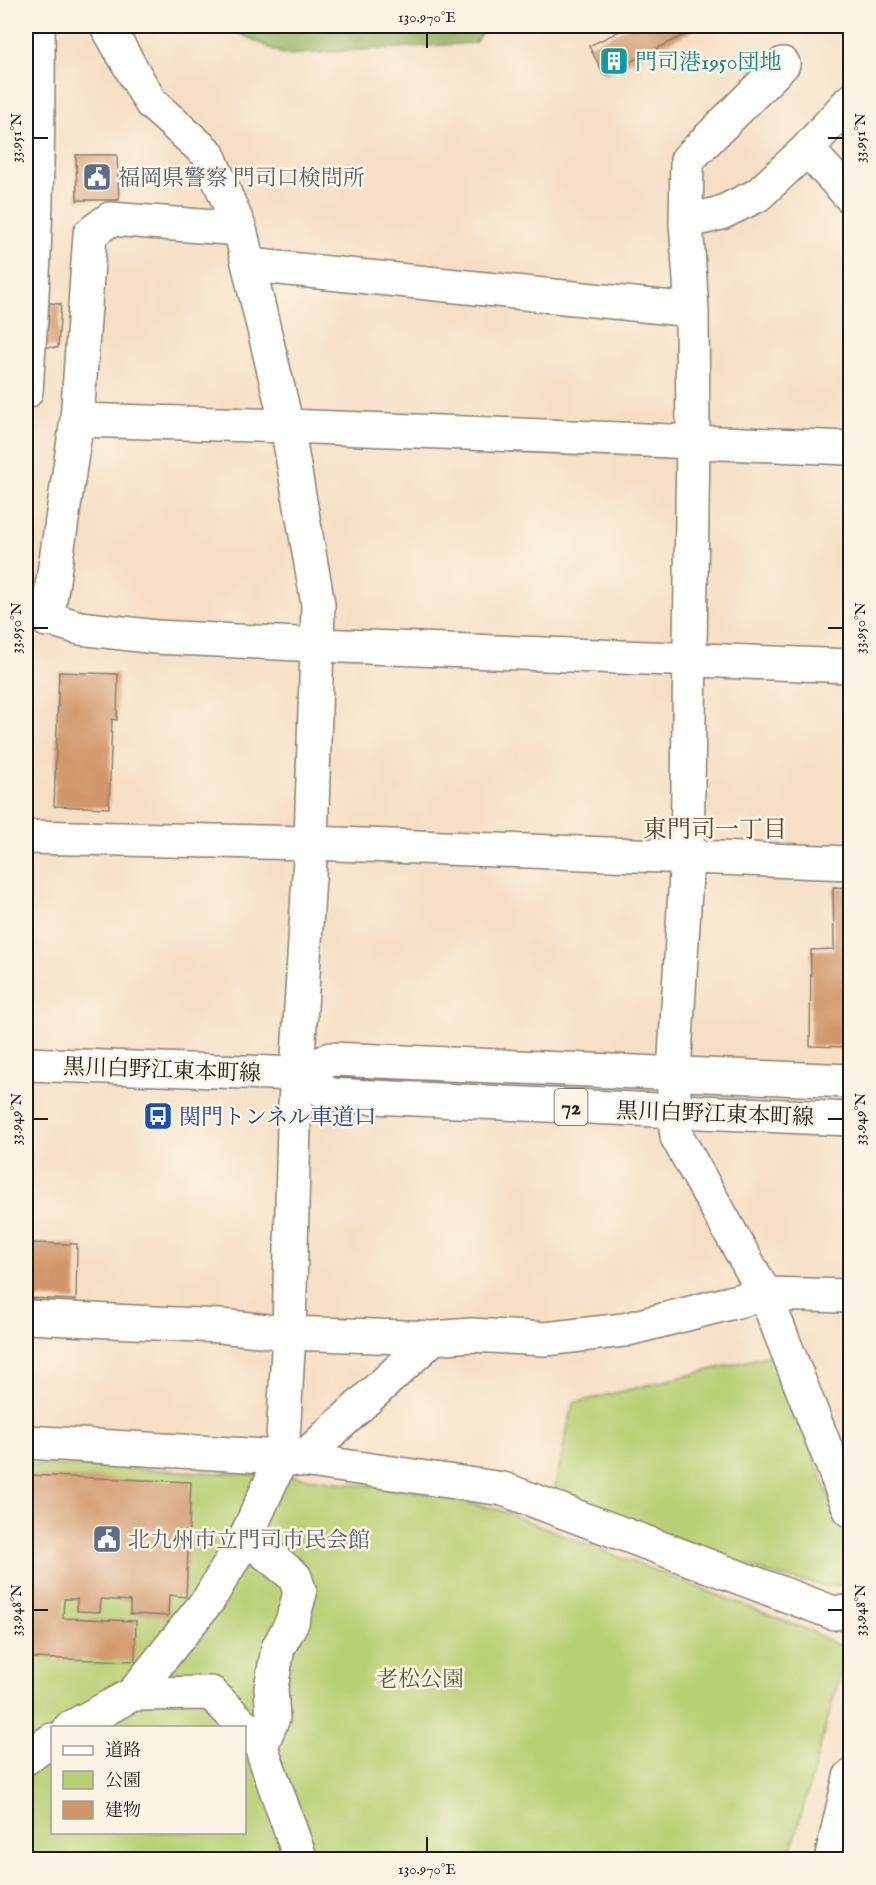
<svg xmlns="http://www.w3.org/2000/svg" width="876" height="1885" font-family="'IM FELL English','Noto Serif JP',serif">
  <rect width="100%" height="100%" fill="#fcf5e5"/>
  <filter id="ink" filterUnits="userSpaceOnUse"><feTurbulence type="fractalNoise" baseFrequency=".0167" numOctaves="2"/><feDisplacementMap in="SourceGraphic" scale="12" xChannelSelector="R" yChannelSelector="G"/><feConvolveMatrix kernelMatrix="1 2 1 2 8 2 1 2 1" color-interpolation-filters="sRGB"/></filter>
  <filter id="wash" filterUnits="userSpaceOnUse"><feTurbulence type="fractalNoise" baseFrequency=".008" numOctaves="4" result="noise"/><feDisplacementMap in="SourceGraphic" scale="24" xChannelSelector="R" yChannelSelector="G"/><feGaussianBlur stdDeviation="1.35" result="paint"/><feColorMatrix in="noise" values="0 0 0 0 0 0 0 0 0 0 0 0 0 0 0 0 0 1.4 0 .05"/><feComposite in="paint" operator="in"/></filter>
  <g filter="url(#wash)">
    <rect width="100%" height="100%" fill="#f6dfc4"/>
    <path fill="#b8d074" stroke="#6a7648" stroke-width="1.5" fill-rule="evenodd" d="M776,1354l71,191c4,13 8,30 -5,40l-15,2 -53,-12 -220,-84 19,-88z
      M26,1464l265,12 135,17 73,17 314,122 34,18 -58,209 -763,1zM52,1728h192v104h-192z"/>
    <path fill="#92b266" stroke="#576741" stroke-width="1.5" d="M225,26h261l-11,17 -191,12z"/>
    <g id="blocks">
      <path fill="#d1976a" d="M630,26h72l-98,49 -15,-29z
        M76,155h41l2,45h-42z
        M26,301l35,3 -3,44 -32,-3z
        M59,672l59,2 -1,46 -5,-1 -3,89 -55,-2z
        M833,887l17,1v159l-40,-1 1,-96 23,-1z
        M846,1159h4v64h-6z
        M26,1243l51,1 -1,56 -50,-2z
        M26,1475l165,7 -5,115 -17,-2 -1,21 -38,-2v-13l-29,-2 -1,13 -23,-1v-12h-13l-1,19 73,3 -1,40 -109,-3z"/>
    </g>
  </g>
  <g filter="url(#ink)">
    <use href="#blocks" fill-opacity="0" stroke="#897e70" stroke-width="1.5"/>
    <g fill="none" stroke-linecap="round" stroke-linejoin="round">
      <g stroke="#897e70" stroke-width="36">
        <path id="minor" d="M850,101l-43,48 -49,46 -37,18 -35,9 6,88 1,132 -6,416 -13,215v38l3,26 88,157 85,216
          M807,149l43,47
          M686,222l1,-62 96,-96
          M250,265l442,45
          M77,420l210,6 563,22
          M26,612l54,16 76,9 161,8 533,21
          M47,620l30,-200 13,-186 20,-15 130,10
          M26,837l285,6 539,20
          M26,1317l194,9 69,7 144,5 38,-3 74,4 79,-9 141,-36 85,2
          M26,1442l256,15 221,32 331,124 16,-1
          M301,1460l132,-122
          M246,1537l49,40 5,16 -8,29 -14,26 -7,40 2,30 -12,28
          M133,1694l78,-1 48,48 42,119
          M70,1728l63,-34 76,-95 37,-62 36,-80 7,-124 5,-211 17,-279 6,-198 1,-41 -31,-178 -47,-197 -32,-75 -57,-51 -44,-77
          M26,1758l26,-18
          M831,1860l19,-83"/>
      </g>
      <g stroke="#897e70" stroke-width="36">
        <path id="major" d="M26,1064l272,10 33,-15 519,22
          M298,1074l32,21 520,24"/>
      </g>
      <g stroke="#897e70" stroke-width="36">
        <path id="highway" d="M26,392c9,-122 13,-245 12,-366"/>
      </g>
      <use href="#minor" stroke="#fff" stroke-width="33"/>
      <use href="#major" stroke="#fff" stroke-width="33"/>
      <use href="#highway" stroke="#fff" stroke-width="33"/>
    </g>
  </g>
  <path fill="none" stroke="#1c1c1c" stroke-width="2" d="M427,33v15M33,138h15M828,138h15M33,628h15M828,628h15M33,1119h15M828,1119h15M33,1610h15M828,1610h15M427,1837v15"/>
  <defs>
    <g id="building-square" transform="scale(1.5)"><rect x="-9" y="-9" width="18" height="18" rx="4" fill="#0f9aa8" stroke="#fcf5e5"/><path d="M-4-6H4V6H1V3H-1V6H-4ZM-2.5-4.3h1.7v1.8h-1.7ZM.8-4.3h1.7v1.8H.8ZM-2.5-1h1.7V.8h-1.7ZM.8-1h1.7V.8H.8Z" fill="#fff"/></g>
    <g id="civic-square" transform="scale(1.5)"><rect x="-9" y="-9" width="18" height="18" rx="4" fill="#5c6f8a" stroke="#fcf5e5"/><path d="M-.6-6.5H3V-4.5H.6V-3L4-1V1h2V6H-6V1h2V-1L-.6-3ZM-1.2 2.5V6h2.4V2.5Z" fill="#fff"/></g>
    <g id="bus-square" transform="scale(1.5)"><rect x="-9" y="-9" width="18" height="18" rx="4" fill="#1a4fb4" stroke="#fcf5e5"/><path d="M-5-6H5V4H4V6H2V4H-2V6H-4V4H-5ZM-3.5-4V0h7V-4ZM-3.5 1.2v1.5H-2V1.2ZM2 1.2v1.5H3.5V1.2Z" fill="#fff"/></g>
  </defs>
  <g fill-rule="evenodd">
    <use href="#building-square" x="614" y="61"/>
    <use href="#civic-square" x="97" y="177"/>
    <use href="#bus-square" x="158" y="1116"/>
    <use href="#civic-square" x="107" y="1539"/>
  </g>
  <g text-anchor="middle" stroke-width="5" stroke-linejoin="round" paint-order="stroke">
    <rect fill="#fcf5e5" stroke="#5f5d58" stroke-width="1.5" x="554.5" y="1089" width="33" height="36" rx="4.5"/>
    <g font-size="21" font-weight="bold" fill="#1c1c1c">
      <text x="571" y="1114">72</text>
    </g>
    <g font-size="22" fill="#0d838f" stroke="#fcf5e5" text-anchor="start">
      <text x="635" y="69">門司港1950団地</text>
    </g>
    <g font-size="22" fill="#4e5e75" stroke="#fcf5e5" text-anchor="start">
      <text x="118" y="185">福岡県警察 門司口検問所</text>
      <text x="128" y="1547">北九州市立門司市民会館</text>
    </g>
    <g font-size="22" fill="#1c1c1c" stroke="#fcf5e5">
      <text transform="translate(162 1069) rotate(2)" y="8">黒川白野江東本町線</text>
      <text transform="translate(715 1113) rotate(2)" y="8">黒川白野江東本町線</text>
    </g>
    <g font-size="22" fill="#164399" stroke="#fcf5e5" text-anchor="start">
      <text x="179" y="1124">関門トンネル車道口</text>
    </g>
    <g font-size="22" fill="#535b3b" stroke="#fcf5e5">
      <text x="420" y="1686">老松公園</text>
    </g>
    <g font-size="24" fill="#5b4737" stroke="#fcf5e5">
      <text x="715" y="837">東門司一丁目</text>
    </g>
  </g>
  <rect width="876" height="1885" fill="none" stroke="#fcf5e5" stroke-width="66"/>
  <rect x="51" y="1726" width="195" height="108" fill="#fcf5e5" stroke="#a29e95" stroke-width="1.5"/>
  <rect x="63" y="1746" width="30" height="9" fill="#ffffff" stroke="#a29e95" stroke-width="1.5"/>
  <text x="105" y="1756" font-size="18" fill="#1c1c1c">道路</text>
  <rect x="63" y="1771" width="30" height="18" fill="#b8d074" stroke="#a29e95" stroke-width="1.5"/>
  <text x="105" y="1786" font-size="18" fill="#1c1c1c">公園</text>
  <rect x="63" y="1801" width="30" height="18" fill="#d1976a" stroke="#a29e95" stroke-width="1.5"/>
  <text x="105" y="1816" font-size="18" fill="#1c1c1c">建物</text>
  <rect x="33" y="33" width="810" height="1819" fill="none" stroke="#1c1c1c" stroke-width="2"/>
  <g font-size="15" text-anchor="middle" fill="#1c1c1c">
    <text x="427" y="22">130.970°E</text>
    <text transform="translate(16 138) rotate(-90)" y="5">33.951°N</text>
    <text transform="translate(860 138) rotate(-90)" y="5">33.951°N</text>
    <text transform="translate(16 628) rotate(-90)" y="5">33.950°N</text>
    <text transform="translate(860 628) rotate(-90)" y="5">33.950°N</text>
    <text transform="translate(16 1119) rotate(-90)" y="5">33.949°N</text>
    <text transform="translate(860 1119) rotate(-90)" y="5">33.949°N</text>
    <text transform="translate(16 1610) rotate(-90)" y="5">33.948°N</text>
    <text transform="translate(860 1610) rotate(-90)" y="5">33.948°N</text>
    <text x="427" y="1874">130.970°E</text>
  </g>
</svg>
